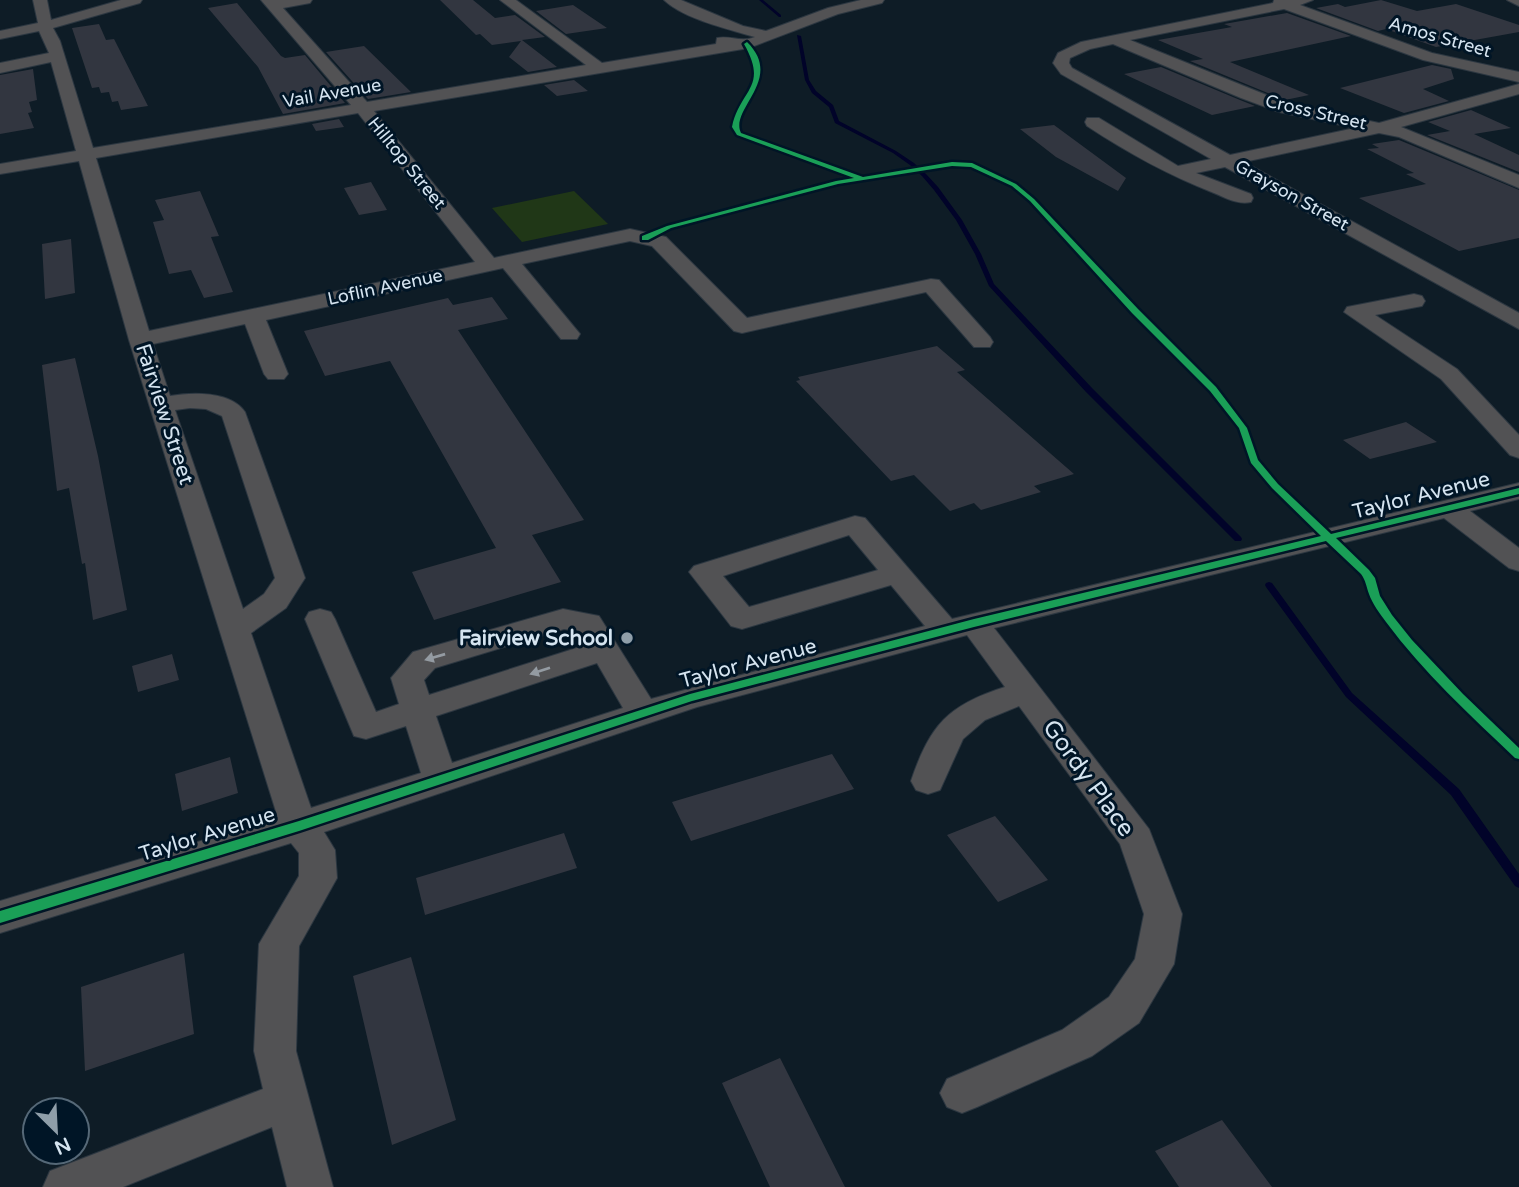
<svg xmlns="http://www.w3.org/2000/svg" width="1519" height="1187" font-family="'Varela Round',sans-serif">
  <rect width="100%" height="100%" fill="#0e1c26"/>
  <path fill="#203717" d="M574,191l34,33 -86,18 -30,-34z"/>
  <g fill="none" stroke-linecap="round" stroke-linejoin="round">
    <path fill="#010329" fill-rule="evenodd" d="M759,0h4l18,15v2h-2z
      M797,35l4,1 8,44 7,11 17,14 6,16 57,30 18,12 12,11 12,13 24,33 19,34 13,30 98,104 149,149 1,2 -1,2h-6l-149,-149 -97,-106 -14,-32 -19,-34 -22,-30 -12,-14 -12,-11 -17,-12 -58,-30 -6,-16 -17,-14 -7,-13z
      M1269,582l3,1 80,110 107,96 60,85v14l-4,-2 -64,-91 -105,-98 -80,-110 -1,-2 1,-2z"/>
  </g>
  <path fill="#323640" d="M440,0h33l22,18 20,-3 30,22 -23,3 35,27 -29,5 -19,-15 12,-16 -29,4 -12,-11 -4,1z
    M1381,0l36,11 39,-7 63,21v7l-83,15 -50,-18 -8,2 -62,-23 22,-4 7,3z
    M237,3l44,53 4,2 20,-3 40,48 -62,11 -25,-47 -50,-59z
    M573,5l34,23 -41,6 -30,-23z
    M1287,13l64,23 -121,26 79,33 -24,5 -95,-39 13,-2 -45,-19 74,-13 -8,-3z
    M99,24l7,16 8,-1 34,67 -27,4 -3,-9 -6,1 -3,-10 -8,1 -2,-6 -7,1 -20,-60z
    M364,46l47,46 -43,7 -42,-47z
    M1432,65l19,4 3,10 -31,10 26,12 -45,12 -64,-25z
    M1161,67l79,33 15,6 -43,9 -88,-41z
    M33,69l4,31 -8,2 3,10 -4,1 6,15 -34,6v-59z
    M574,80l14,11 -31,5 -13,-11z
    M1471,110l40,18 -37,6 45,21v17l-92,-37 23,-4 -22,-9z
    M339,119l5,8 -28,4 -4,-7z
    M1054,125l72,53 -8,13 -62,-34 -36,-28z
    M1399,140l120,50v48l-60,13 -100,-53 67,-14 -20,-10 8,-1 -47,-24 12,-1 -7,-4z
    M371,182l16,28 -28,5 -15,-27z
    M200,191l19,45 -8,1 22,55 -29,6 -13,-28 -22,4 -16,-52 11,-2 -9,-20z
    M71,239l4,54 -30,6 -3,-55z
    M492,297l16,22 -50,11 126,190 -52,15 29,47 -127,38 -22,-48 84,-24 -106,-187 -65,15 -21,-45 144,-33 5,7z
    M937,346l28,24 -8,2 117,102 -40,12 7,6 -60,18 -7,-7 -24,8 -36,-36 -23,6 -95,-100 4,-1 -2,-3z
    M75,358l23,98 29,154 -34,10 -8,-57 -3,1 -13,-76 -12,3 -15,-126z
    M1406,422l31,20 -67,17 -27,-19z
    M172,654l7,26 -41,12 -6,-26z
    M832,754l22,35 -163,52 -19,-39z
    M230,757l8,36 -56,18 -7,-37z
    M995,816l53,64 -50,22 -51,-67z
    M564,833l13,35 -152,47 -9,-37z
    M184,953l10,81 -109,37 -4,-84z
    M411,957l45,163 -64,25 -39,-169z
    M780,1058l65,129h-75l-48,-104z
    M1222,1120l50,67h-93l-24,-36z"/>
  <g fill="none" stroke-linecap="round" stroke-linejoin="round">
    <g stroke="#2c3741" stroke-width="2">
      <path id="minor" d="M33,0h14l4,20 70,-20h21l-2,3 -87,25 7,13 33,107 258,-43 -90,-105h51l-2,3 -27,5 84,94 219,-37 -86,-65h16l86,63 114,-19 1,-6c13,-3 24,5 38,-1 -27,-8 -71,-18 -91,-37h17l62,26 23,5 62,-23 33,-8h23l-2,3 -44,11 -89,34 -375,63 120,147 136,-29 36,8 81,81 184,-39 8,1 51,57 3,5 -3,5h-16l-48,-55 -184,41 -8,-2 -82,-85 -22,-5 -108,23 58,70 -3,5h-16l-58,-71 -237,52 22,54 -4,5h-16l-4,-5 -19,-50 -92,20 17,52c22,-4 61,-5 75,16l60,166 -19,30 -35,25 60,175 110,-35 -15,-47 -40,13 -12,-3 -49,-117 4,-7 11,-3 11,3 4,7 41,93 23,-8 -8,-26 22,-26 150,-43 36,7 52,83 274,-73 -34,-41 -149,44 -11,-3 -42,-54 5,-6 161,-50 10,2 87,101 567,-136v16l-49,12 49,37v23l-10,-3 -65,-50 -450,110 155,201 33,85 -8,50 -35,59 -47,33 -115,51 -15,6 -15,-6 -7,-14 7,-14 115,-49 47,-33 26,-38 9,-45 -24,-70 -101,-138 -34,14 -22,19 -23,51 -12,4 -12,-4 -5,-9c19,-56 37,-76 94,-94l-38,-52 -270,72 -373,125 11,18 2,28 -38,68 -3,105 37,136h-46l-15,-60 -149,60h-80l7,-16 213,-82 -9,-38 5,-107 40,-68v-23l-8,-10 -291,90v-32l278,-83 -149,-478 -50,-179 -79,13v-10l76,-13 -25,-89 -51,11v-10l49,-10 -10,-22 -39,8v-8l38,-8zM358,113l117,149 -326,69 -53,-173zM190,408l16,1 16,7 53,162 -11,16 -21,15 -68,-199zM849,535l29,35 -129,37 -26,-31zM564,629l14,2 8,14 -157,50 -5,-15 11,-12zM597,663l26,45 -171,55 -16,-47z
        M1274,0h39l-13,5 132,48 87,19v10l-96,-22 -139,-51 -154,31 159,64 90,19 140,-39v10l-118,33 118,48v13l-120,-51 -20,-4 -135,29 275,151v16l-294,-162 -29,6 55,21 2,4 -2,4c-13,3 -25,-4 -37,-9 -46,-18 -86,-40 -127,-67l-2,-4 2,-4h12l79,48 33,-7 -150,-85 -8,-11 5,-10 23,-11 192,-39zM1113,44l128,54 38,14 76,16 -125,27 -158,-87 -3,-5 1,-5 20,-9z
        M1507,0h12v6z
        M1414,294l8,2 3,5 -3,5 -47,9 82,54 62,66v23l-9,-3 -69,-76 -97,-67 3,-5z"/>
    </g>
    <use href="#minor" fill="#525254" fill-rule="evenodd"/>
    <g stroke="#001526" stroke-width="5">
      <path id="cycleway" d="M747,42c38,37 -18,67 -6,91l122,44 89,-15 20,1 44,21 18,15 104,110 78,78 31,41 11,32 20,24 53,50 188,-46v6l-183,44 33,32 6,8 5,18 12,19 20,25 51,54 56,54v11l-4,-1c-45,-43 -92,-86 -129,-136 -6,-8 -14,-19 -17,-28 -3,-8 -3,-13 -8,-20l-35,-33 -352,86 -282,74 -393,130 -299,92v-12l299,-90 391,-127 284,-75 347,-83 -49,-48 -21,-25 -12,-35 -29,-37 -78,-78 -102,-112 -18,-15 -41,-19 -19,-1 -114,18 -167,44 -23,12h-6v-4l25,-10 169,-45 18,-3 -117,-43 -5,-8c8,-38 37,-39 12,-83z"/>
    </g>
    <use href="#cycleway" fill="#1a9f57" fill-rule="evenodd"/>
  </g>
  <defs><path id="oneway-solid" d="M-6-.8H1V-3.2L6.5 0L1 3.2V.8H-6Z" transform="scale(1.75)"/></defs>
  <g fill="#949ba2">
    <use href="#oneway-solid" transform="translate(435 657) rotate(164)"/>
    <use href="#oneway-solid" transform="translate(540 671) rotate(162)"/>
  </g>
  <circle fill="#8f9ea9" stroke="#001526" stroke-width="2.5" cx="627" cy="638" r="7"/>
  <g text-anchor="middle" stroke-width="6" stroke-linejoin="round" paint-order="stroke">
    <g font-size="18" fill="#d5e4f0" stroke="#001526">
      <text transform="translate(1440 37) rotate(16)" y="6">Amos Street</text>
      <text transform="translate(332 93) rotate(-10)" y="6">Vail Avenue</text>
      <text transform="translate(1316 112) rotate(13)" y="6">Cross Street</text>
      <text transform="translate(407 163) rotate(51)" y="6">Hilltop Street</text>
      <text transform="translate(1292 195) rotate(29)" y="6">Grayson Street</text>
      <text transform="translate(385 287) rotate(-12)" y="6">Loflin Avenue</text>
    </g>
    <g font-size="21" fill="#d5e4f0" stroke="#001526">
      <text transform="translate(165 414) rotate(72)" y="7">Fairview Street</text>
      <text transform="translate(1421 495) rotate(-14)" y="7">Taylor Avenue</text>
      <text transform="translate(748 663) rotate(-15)" y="7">Taylor Avenue</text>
      <text transform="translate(207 834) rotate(-17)" y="7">Taylor Avenue</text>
    </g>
    <g font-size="21" font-weight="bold" fill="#d5e4f0" stroke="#001526" text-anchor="end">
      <text x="613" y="645">Fairview School</text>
    </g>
    <g font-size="24" fill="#d5e4f0" stroke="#001526">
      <text transform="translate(1089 778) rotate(54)" y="8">Gordy Place</text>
    </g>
  </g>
  <g transform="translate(56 1131) rotate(156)"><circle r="33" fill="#001526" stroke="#556877" stroke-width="2"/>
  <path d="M0-5L12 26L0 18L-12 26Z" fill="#8f9ea9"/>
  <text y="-10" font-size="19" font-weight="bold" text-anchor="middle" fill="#d5e4f0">N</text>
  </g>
</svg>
